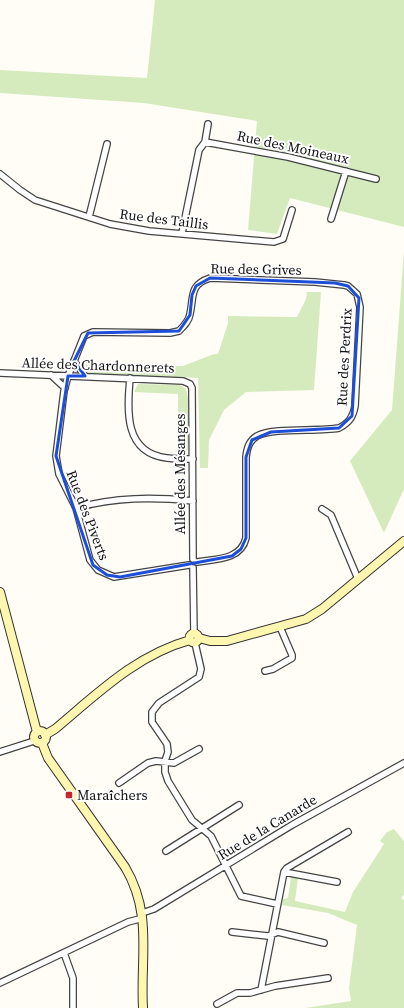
<svg xmlns="http://www.w3.org/2000/svg" width="404" height="1008" font-family="'Source Serif 4',serif">
  <rect width="100%" height="100%" fill="#fffdf5"/>
  <path fill="#d5ebbd" d="M155,0h249v227l-114,-29 -13,36 -29,-4 9,-109 -113,-18 -144,-10v-23l147,8z
    M404,251v238l-20,44 -34,-72 42,-51z
    M307,292h14l-7,98 -68,2 -22,18 -15,30 -1,28h-8l-2,-90 -112,-5 -7,-9 104,2 31,-12h4l10,-31v-7l69,1 9,-18z
    M138,384l42,1 6,4 2,9v51l-5,6 -5,1v-62l-44,-2z
    M394,829l10,12v54l-3,3 3,2v108h-99l46,-7 -2,-13 8,-63 -29,-12 -46,-8 1,-6 5,-1 3,-21 7,1 -3,23 50,11 8,-20 31,-48 -4,-3 7,-9z"/>
  <g fill="none" stroke-linecap="round" stroke-linejoin="round">
    <g stroke="#444" stroke-width="8">
      <path id="street" d="M205,142l83,15 88,22
        M0,174l20,16 15,10 75,24 39,7 125,11 9,-3 9,-29
        M89,217l18,-73
        M331,219l15,-48
        M182,233l17,-83 6,-8 3,-18
        M74,361l11,15
        M0,373l183,8 7,3 2,4 1,171
        M51,375l14,13
        M130,378c-3,33 -6,75 37,80 9,1 17,1 26,1
        M76,508c39,-11 77,-11 117,-7
        M322,509l9,6 27,64
        M189,565l-75,12 -16,-7 -8,-10 -14,-52 -17,-34 -3,-18 8,-65 4,-15 16,-40 9,-4 77,1 9,-2c5,-5 10,-10 11,-17 4,-18 -1,-29 20,-36l105,4 29,3 4,1 9,8 3,13 -5,99c-2,11 -6,17 -16,22 -22,4 -65,-1 -82,8 -8,5 -10,12 -11,21v81c-5,22 -30,21 -49,24
        M193,568l1,66
        M195,643l6,26 -2,8 -40,26 -7,9v10l15,22 1,8 -3,9v11l3,9 24,39 19,16 30,60 36,8
        M265,671l8,-2 19,-11v-3l-12,-28
        M0,752l34,-11
        M119,783l29,-20 8,-2 18,2 25,-14
        M166,851l73,-46
        M284,872l53,10
        M142,913l12,-4 138,-84 112,-62
        M232,932l36,4 10,-4 46,11
        M64,953l9,25v30
        M0,983l128,-61 15,-4
        M261,990l23,-118 3,-4 61,-36
        M217,1004l20,-11h13l25,-7 53,-8"/>
    </g>
    <g stroke="#333" stroke-width="10">
      <path id="secondary" d="M0,592l37,140
        M189.5 638a4.5 4.5 0 1 1 9 0a4.5 4.5 0 1 1-9 0Z
        M199,638l11,3h17l79,-22 16,-10 82,-68
        M34 737a6 6 0 1 1 12 0a6 6 0 1 1-12 0Z
        M45,735l10,-6c42,-35 81,-74 135,-89
        M42,743l6,15 77,109c28,47 15,90 18,141"/>
    </g>
    <use href="#street" stroke="#fff" stroke-width="5.5"/>
    <use href="#secondary" stroke="#fff6b0" stroke-width="8"/>
  </g>
  <path fill="none" stroke="#1d4ed8" stroke-width="3" stroke-linejoin="round" d="M210,278l125,5 13,3 11,12 -7,118 -13,12 -68,4 -19,8 -6,17v81l-5,11 -9,7 -112,21 -13,-2 -14,-10 -37,-109 12,-80h17l-11,-15 14,-28 91,-2 11,-16 2,-20 4,-9z"/>
  <rect fill="#c4262e" stroke="#fff" stroke-width="1.5" x="65" y="791" width="8" height="8" rx="2"/>
  <g text-anchor="middle" stroke-width="4" stroke-linejoin="round" paint-order="stroke">
    <g font-size="14" fill="#111" stroke="#fff">
      <text transform="translate(293 147) rotate(12)" y="5">Rue des Moineaux</text>
      <text transform="translate(164 219) rotate(7)" y="5">Rue des Taillis</text>
      <text transform="translate(256 269) rotate(1)" y="5">Rue des Grives</text>
      <text transform="translate(344 357) rotate(-87)" y="5">Rue des Perdrix</text>
      <text transform="translate(98 365) rotate(2)" y="5">Allée des Chardonnerets</text>
      <text transform="translate(180 474) rotate(-90)" y="5">Allée des Mésanges</text>
      <text transform="translate(88 515) rotate(69)" y="5">Rue des Piverts</text>
      <text transform="translate(267 827) rotate(-31)" y="5">Rue de la Canarde</text>
    </g>
    <g font-size="14" fill="#111" stroke="#fff" text-anchor="start">
      <text x="77" y="800">Maraîchers</text>
    </g>
  </g>
</svg>
